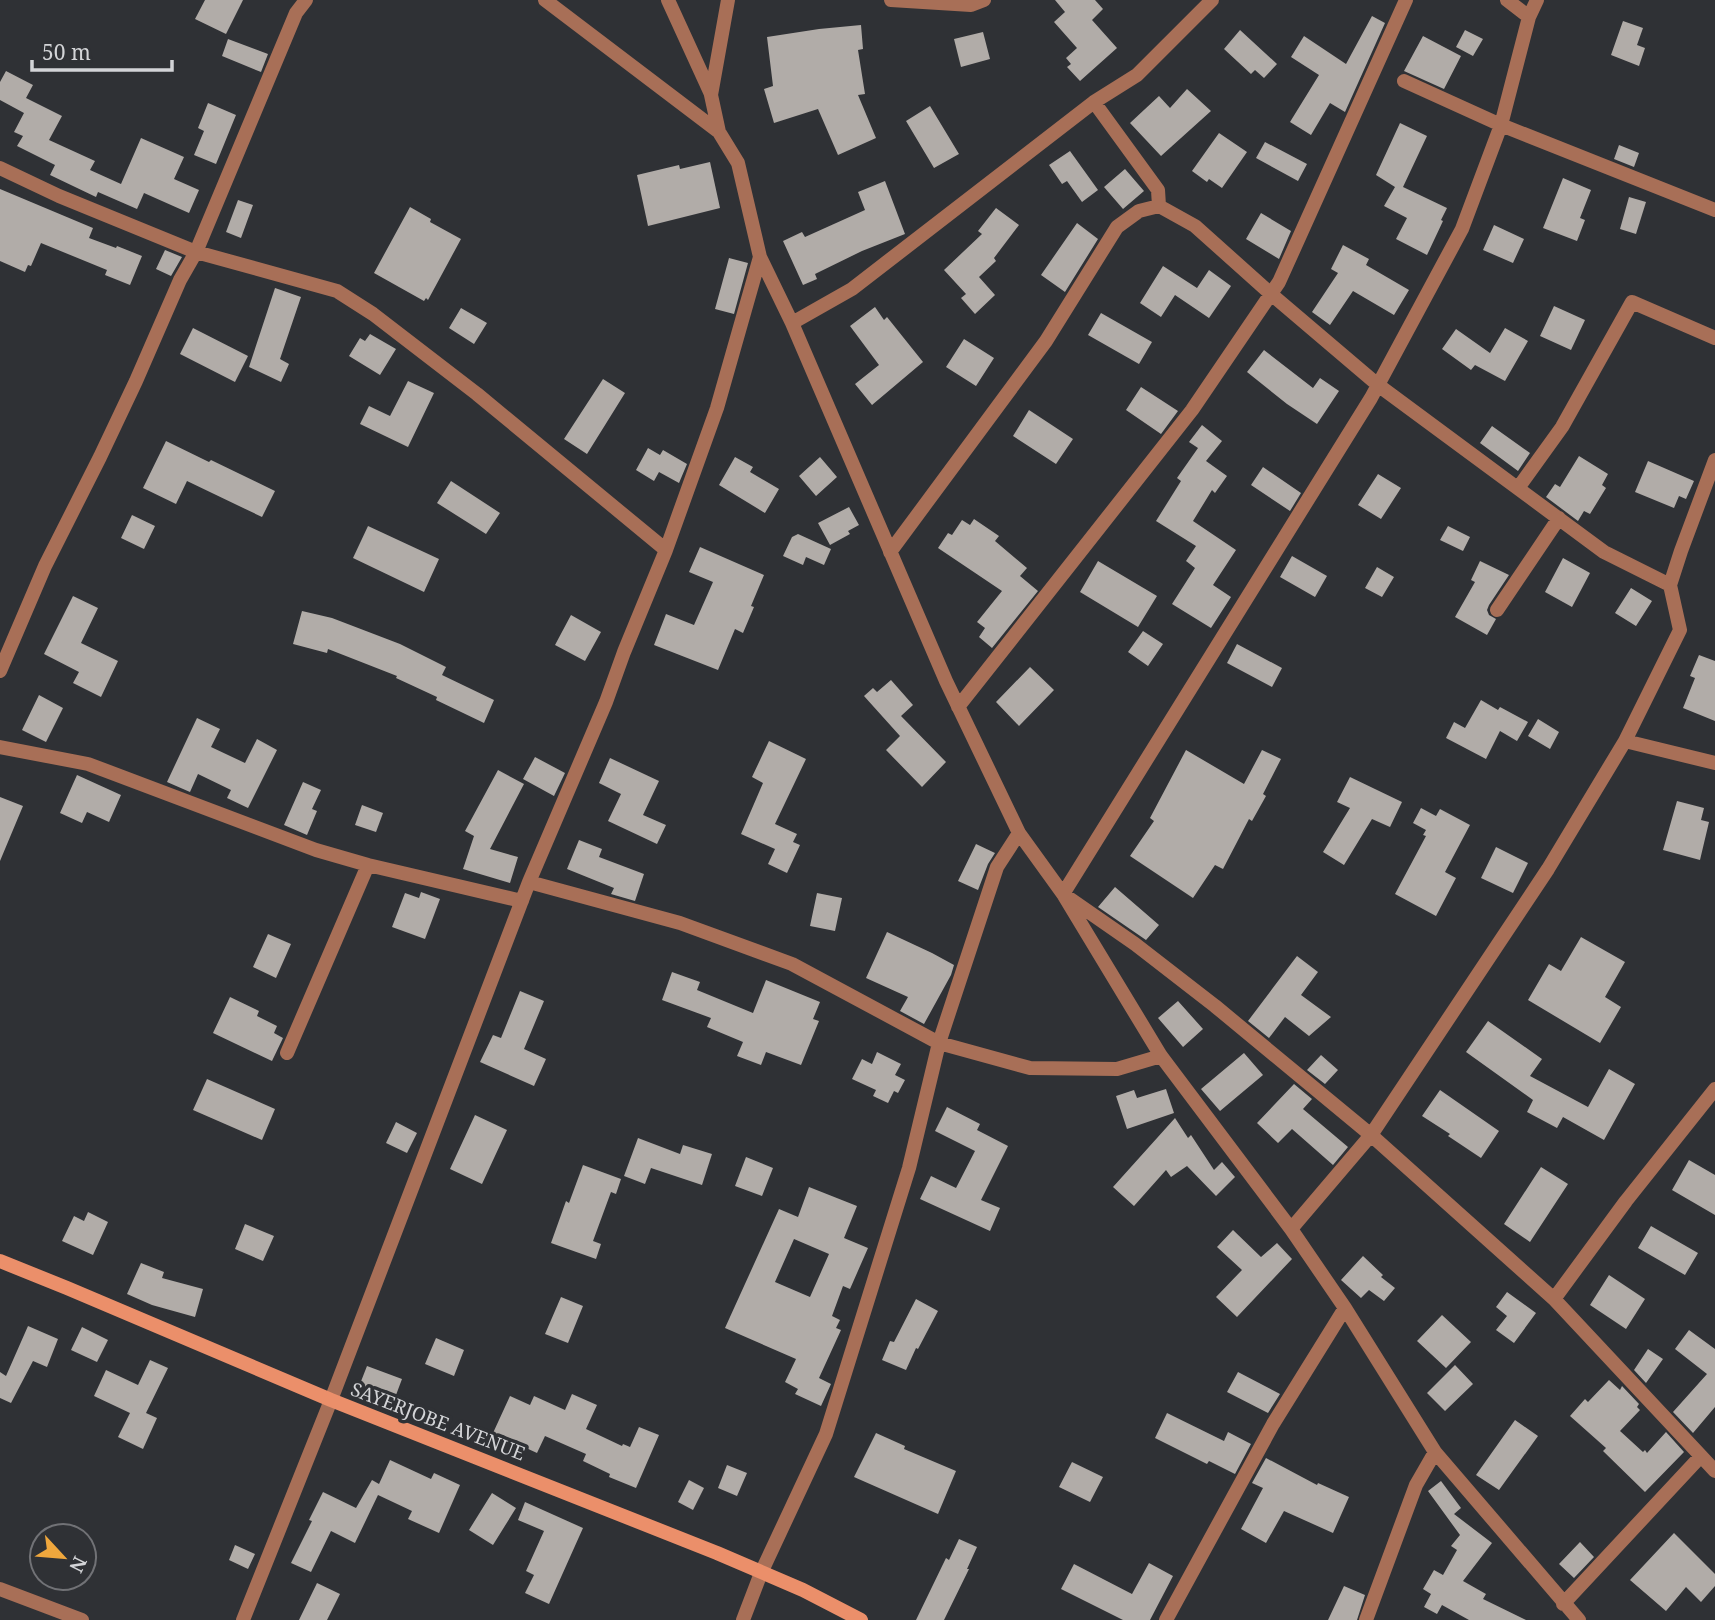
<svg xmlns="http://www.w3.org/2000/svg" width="1715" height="1620" font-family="'Noto Serif',serif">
  <rect width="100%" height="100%" fill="#2f3135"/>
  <path fill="#b1aca8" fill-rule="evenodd" d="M205,0h38l-17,34 -31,-15z
    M1055,0h40l8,9 -11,11 25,28 -37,33 -13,-14 4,-3 -5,-6 11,-10 -23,-26 11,-10z
    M1372,16l13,7 -40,89 -15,-9 -19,32 -21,-13 29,-47 -28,-18 13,-21 42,28z
    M1623,21l20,7 -6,17 8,3 -6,18 -28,-11z
    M861,25l2,24 -5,1 7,44 -7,1 18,43 -38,17 -20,-46 -44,14 -10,-34 9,-3 -6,-49 52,-8z
    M1240,30l37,34 -13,14 -9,-8 -4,4 -27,-25z
    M1465,30l18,9 -10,17 -17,-9z
    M983,32l7,27 -29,8 -7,-28z
    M1423,36l38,20 -17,33 -40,-18z
    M228,39l40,15 -7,18 -39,-16z
    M6,71l27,14 -7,13 36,18 -13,24 46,21 -5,9 31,14 20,-46 43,19 -10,22 25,11 -10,23 -45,-20 -7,16 -39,-17 -2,5 -46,-22 5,-10 -38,-19 6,-10 -9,-4 10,-19 -24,-13v-18z
    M1187,89l24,22 -50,45 -31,-33 29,-27 11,12z
    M208,103l28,12 -20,49 -22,-9 10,-24 -6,-3z
    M930,106l29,48 -25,14 -28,-47z
    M1400,123l27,13 -24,51 44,21 -6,12 2,1 -16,34 -31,-16 11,-21 -23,-12 11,-19 -19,-12z
    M1219,133l28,19 -25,36 -13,-9 -2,3 -15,-11z
    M1265,142l42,22 -9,17 -42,-23z
    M1619,145l20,8 -5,14 -20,-8z
    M1070,151l28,39 -16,12 -15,-21 -5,3 -13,-19z
    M710,162l10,46 -72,18 -11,-51 42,-10 1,4z
    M1125,169l19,22 -21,18 -19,-22z
    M1563,178l28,12 -11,28 5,2 -8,21 -34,-13z
    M885,181l20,53 -43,17 -47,23 2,5 -14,6 -20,-44 19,-9 3,5 60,-27 -7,-18z
    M0,189l93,39 -4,10 27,10 1,-2 25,10 -12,29 -25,-10 2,-5 -66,-27 -10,23 -3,-1 -3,7 -25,-11z
    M1629,197l17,5 -10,32 -16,-5z
    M238,200l15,5 -12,33 -15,-6z
    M410,207l21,12 -1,3 31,17 -33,61 -2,-2 -2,3 -50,-28z
    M996,208l23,17 -25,33 2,3 -17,16 16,18 -20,19 -14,-16 5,-4 -22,-24 38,-36 -4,-3z
    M1261,213l30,18 -12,28 -33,-20z
    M1077,223l21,16 -33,53 -24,-17z
    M1494,225l30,14 -11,24 -30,-13z
    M1343,245l26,14 -3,6 43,25 -15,25 -41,-24 -23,34 -18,-13 26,-39 -7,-4z
    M165,250l17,7 -11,19 -15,-7z
    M729,258l19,5 -14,51 -19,-5z
    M1163,266l34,22 12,-18 22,16 -22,32 -34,-23 -14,22 -21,-14z
    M275,288l26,9 -21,62 9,5 -8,18 -32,-15z
    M1554,306l31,14 -14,30 -31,-14z
    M875,307l9,13 3,-3 36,45 -51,43 -17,-21 24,-19 -29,-39z
    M461,308l26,15 -13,21 -25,-16z
    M1101,313l51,29 -13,22 -51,-29z
    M193,328l55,28 -13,26 -55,-28z
    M1505,328l23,13 -23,40 -30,-16 -4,5 -29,-21 14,-20 34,24z
    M370,334l26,15 -16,26 -31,-19 11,-18 5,3z
    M964,339l30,19 -18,28 -30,-19z
    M1264,350l49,38 7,-10 19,13 -22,33 -30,-20 -40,-32z
    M603,379l22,14 -38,61 -23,-15z
    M408,381l26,12 -26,54 -48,-23 9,-18 21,10z
    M1141,387l37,24 -17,23 -35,-24z
    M1029,410l44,29 -17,25 -43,-28z
    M1202,425l20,16 -16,20 21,15 -12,17 -3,-3 -19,31 43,29 -23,35 18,12 -20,31 -39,-24 23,-36 -9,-7 10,-15 -40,-25 25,-40 -4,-3 21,-30 -9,-6z
    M1492,426l38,27 -12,18 -38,-28z
    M166,441l43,21 2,-2 64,31 -13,26 -75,-36 -11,23 -33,-16z
    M648,448l12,7 3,-5 24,14 -8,19 -20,-11 -5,9 -18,-11z
    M1579,456l29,18 -6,11 4,3 -16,26 -6,-3 -6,10 -32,-24 9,-13 5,3z
    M735,457l18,10 -3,5 29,17 -14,24 -46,-28z
    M820,457l17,20 -21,19 -17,-20z
    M1648,461l46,20 -8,18 -7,-3 -5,12 -39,-16z
    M1263,467l38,26 -11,18 -39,-26z
    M1378,474l23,14 -20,31 -23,-14z
    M451,481l49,32 -14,21 -49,-31z
    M849,507l10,18 -11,6 2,3 -20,11 -12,-22z
    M132,515l23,11 -11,23 -23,-11z
    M974,519l25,17 -4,5 32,27 -7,8 18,15 -46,57 -13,-11 6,-9 -8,-6 25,-31 -64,-43 10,-15 4,2 10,-15 8,5z
    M368,526l71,33 -15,33 -71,-34z
    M1448,526l22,11 -7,14 -23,-11z
    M798,534l33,15 -7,16 -18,-8 -3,8 -20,-9 9,-19z
    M700,547l64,28 -13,31 3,1 -11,26 -8,-4 -17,41 -64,-25 12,-31 28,11 19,-43 -24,-10z
    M1292,556l35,20 -12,21 -35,-20z
    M1563,558l27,15 -18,34 -27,-15z
    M1098,561l59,35 -19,31 -58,-35z
    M1480,561l29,14 -20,30 -2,5 2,5 7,4 -9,16 -32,-18 20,-35 -4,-2z
    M1377,567l17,10 -12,20 -17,-9z
    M1631,588l21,13 -16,25 -21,-13z
    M73,596l25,12 -17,35 37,18 -17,36 -28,-14 6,-11 -35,-18z
    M302,611l30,7 68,26 46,23 -4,8 52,25 -10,23 -48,-23 1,-3 -41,-19 1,-2 -69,-27 -1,4 -34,-9z
    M571,615l30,17 -16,29 -30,-16z
    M1143,631l20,13 -15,22 -20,-14z
    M1237,644l45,24 -10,19 -45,-24z
    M1699,655l16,6v60l-32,-13 12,-30 -5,-2z
    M1030,667l24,23 -35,36 -23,-24z
    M891,680l22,25 -12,11 45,46 -24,25 -36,-37 14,-14 -36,-40 9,-8 4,4z
    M39,695l24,13 -17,34 -24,-12z
    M1481,700l17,10 2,-3 28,15 -11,19 -17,-10 -14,28 -40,-21 8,-16 11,6z
    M197,718l23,11 -9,18 34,16 12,-24 20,11 -29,58 -21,-10 4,-8 -33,-16 -8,18 -23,-10z
    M1538,719l21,13 -9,17 -22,-13z
    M769,741l37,18 -31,65 22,10 -4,8 7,3 -13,28 -19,-9 7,-15 -34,-15 22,-51 -11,-6z
    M1186,750l58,34 18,-34 19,9 -18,35 3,2 -14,25 -3,-2 -26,50 -8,-4 -22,33 -63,-42 24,-35 -4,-3z
    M535,757l30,16 -11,23 -31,-17z
    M610,758l49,23 -16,34 23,10 -9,19 -49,-23 13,-27 -22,-11z
    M498,770l26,14 -34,65 28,8 -8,26 -47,-14 11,-33 -9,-5z
    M77,775l44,20 -12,27 -22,-10 -5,11 -22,-10z
    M1350,777l52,25 -12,25 -18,-8 -28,46 -21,-13 27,-44 -13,-6z
    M303,782l18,8 -9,19 5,2 -10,24 -23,-10z
    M0,797l23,9 -23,55z
    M1677,801l27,7 -3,12 8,2 -9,38 -37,-10z
    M362,805l21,8 -7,19 -21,-7z
    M1421,808l15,8 4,-7 30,16 -25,47 11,6 -20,38 -41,-22 31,-58 -3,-1 3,-5 -13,-7z
    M579,840l23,9 -3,8 45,17 -9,27 -24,-7 3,-6 -47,-19z
    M976,844l19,9 -7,11 -10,26 -20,-9z
    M1496,847l32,16 -15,30 -32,-15z
    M1115,887l44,38 -13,15 -48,-33z
    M421,892l19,7 -15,40 -33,-12 13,-34 14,5z
    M817,893l25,5 -7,33 -25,-5z
    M887,932l45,21 22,12 -3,10 -27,49 -24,-13 8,-14 -42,-19z
    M268,934l23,10 -15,34 -23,-11z
    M1581,937l44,25 -20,35 16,10 -21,36 -72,-43 21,-36 12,7z
    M1297,956l21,16 -17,23 30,22 -22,19 -24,-19 -16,21 -21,-17z
    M672,972l28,10 -3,8 56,23 13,-33 54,22 -7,17 6,2 -18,44 -35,-13 -5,13 -24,-9 6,-14 -36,-15 4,-9 -49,-18z
    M520,991l24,10 -20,48 22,10 -12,27 -54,-24 13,-27 8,3z
    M230,997l29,14 -2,5 20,10 -3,7 9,5 -11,23 -59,-28z
    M1178,1001l25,28 -20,18 -25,-29z
    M1488,1021l54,38 -12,17 58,31 21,-38 26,15 -31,56 -41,-23 -6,11 -30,-16 6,-12 -67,-48z
    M877,1052l24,12 -6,11 10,5 -7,13 -4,-2 -6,12 -15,-7 3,-6 -24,-11 10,-20 10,5z
    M1244,1053l19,22 -43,36 -19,-22z
    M1321,1055l17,15 -13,14 -18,-14z
    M207,1079l68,30 -13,31 -69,-30z
    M1294,1084l18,15 -9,10 45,38 -15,18 -41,-36 -14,14 -21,-20z
    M1166,1089l8,24 -47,16 -11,-33 18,-6 3,8z
    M1440,1090l59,41 -18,27 -33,-22 2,-2 -28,-18z
    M947,1107l33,17 -3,6 31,16 -27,54 19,8 -10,23 -70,-32 11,-23 25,12 19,-37 -40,-20z
    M475,1115l32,15 -25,54 -32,-15z
    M1175,1118l13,20 3,-3 23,35 8,-8 13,15 -19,19 -29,-30 -16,11 -5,-7 -32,36 -21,-19z
    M396,1122l21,11 -10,20 -21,-10z
    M638,1138l42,16 3,-9 29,9 -10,31 -51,-17 -6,16 -21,-8z
    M746,1157l27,11 -11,28 -27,-10z
    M1689,1160l26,15v40l-43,-25z
    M583,1165l38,14 -5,15 -5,-2 -18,49 8,3 -5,15 -45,-16 15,-42 3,2z
    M1541,1167l27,17 -38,58 -26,-18z
    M809,1187l48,19 -13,32 24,10 -18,41 -7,-3 -11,30 8,4 -4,8 5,2 -22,48 12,6 -10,22 -26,-12 3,-5 -13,-7 11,-23 -71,-31 54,-119 19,8zM794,1239l35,15 -19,43 -35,-15z
    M88,1212l20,10 -15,33 -31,-14 12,-25 10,5z
    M245,1224l29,12 -11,25 -28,-12z
    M1651,1226l47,27 -13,22 -47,-27z
    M1233,1230l28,27 16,-14 15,16 -55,58 -21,-20 26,-27 -25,-23z
    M1363,1256l20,19 -2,2 14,11 -11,13 -15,-11 -8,8 -20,-18z
    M141,1263l23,9 -2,6 41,11 -8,28 -43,-12 -25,-11z
    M1609,1275l36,24 -19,30 -36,-24z
    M1507,1292l29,21 -22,30 -18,-13 11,-14 -11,-9z
    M561,1297l22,9 -15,37 -23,-9z
    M916,1299l22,12 -20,38 -2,-1 -10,22 -24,-10 8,-19 4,1z
    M1442,1315l29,27 -25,26 -29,-27z
    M28,1326l30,13 -11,28 -14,-6 -22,42 -11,-5v-26l6,4z
    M82,1327l26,13 -11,22 -26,-12z
    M1689,1330l26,19v58l-22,26 -20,-21 34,-38 -32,-25z
    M436,1338l28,12 -10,26 -29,-12z
    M1648,1349l15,10 -17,24 -12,-13z
    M150,1360l18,8 -22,45 11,5 -14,31 -25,-12 12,-24 -36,-17 12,-26 32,15z
    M1455,1365l18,19 -28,27 -18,-18z
    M367,1366l35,13 -9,24 -35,-14z
    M1238,1372l42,22 -12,19 -41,-21z
    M1609,1380l11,10 2,-4 17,18 -2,3 3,3 -20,21 23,21 2,-2 2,3 19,-21 18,20 -39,40 -42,-41 3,-3 -36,-32 15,-17 3,3z
    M572,1394l25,11 -11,24 36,17 1,-2 7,3 9,-20 20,8 -23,53 -27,-11 1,-3 -27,-13 3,-7 -41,-18 -8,17 -44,-20 17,-37 20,9 4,-9 31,14z
    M1167,1413l57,28 4,-9 23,12 -16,30 -26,-13 -2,3 -52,-26z
    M1515,1420l23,16 -39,54 -23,-15z
    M876,1433l29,13 -1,3 52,22 -18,43 -84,-37z
    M1266,1458l51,27 1,-2 31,14 -16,36 -49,-22 -18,32 -25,-14 22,-41 -11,-5z
    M390,1460l41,19 3,-6 26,12 -21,48 -31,-14 4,-8 -34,-16 -23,48 -24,-12 -20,41 -20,-9 21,-42 -3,-1 14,-28 33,16 16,-28 7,4z
    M1072,1462l31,15 -13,25 -31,-15z
    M727,1465l20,8 -10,23 -19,-8z
    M689,1480l15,8 -11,22 -15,-8z
    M1441,1481l20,27 -7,6 38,29 -29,38 23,13 -3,5 43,21h-57l-27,-15 -5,9 -13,-7 7,-13 -8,-5 11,-19 9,5 14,-25 -6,-4 9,-11 -32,-44z
    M492,1493l24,15 -23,37 -24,-15z
    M525,1502l58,26 -34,76 -24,-11 9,-18 -8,-4 18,-40 -26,-11z
    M1674,1533l41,41v12l-14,16 -15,-15 -20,24 -36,-31z
    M959,1539l18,8 -10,22h2l-25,51h-28l30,-62 3,2z
    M1580,1542l14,15 -20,21 -15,-14z
    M235,1545l20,9 -7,15 -19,-9z
    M1149,1563l24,13 -23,44h-27l-62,-31 13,-25 58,30z
    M317,1583l23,11 -13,26h-28z
    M1344,1586l21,9 -8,25h-29z"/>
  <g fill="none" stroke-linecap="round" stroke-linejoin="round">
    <path stroke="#a86f57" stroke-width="14" d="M545,0l174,132
      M668,0l43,94
      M728,0l-17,95 8,37 19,31 22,94 32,66 154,358 73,152 44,61 98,162 130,173 54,79 90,144 144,168
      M891,0l80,5 13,-5
      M1507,0l22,17
      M1537,0l-8,17 -28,108 -39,104 -91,169 -308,496 72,50 80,62 156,129 183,164 161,172
      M1404,81l97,44 214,85
      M0,168l59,28 137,56 141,39 36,23 104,80 189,156
      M1159,206l36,20 76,68 107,91 226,167 66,33
      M792,323l60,-34 242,-187 43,-27 75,-75
      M1518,488l44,-61 70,-125 83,36
      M890,552l156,-211 71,-114 22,-16 20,-5 -1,-16 -64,-88
      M1497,610l62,-92
      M0,671l45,-105 55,-109 36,-76 44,-101 16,-28 100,-239 10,-13
      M958,707l234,-297 87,-128 127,-282
      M1625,741l90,22
      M0,747l88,17 228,86 52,15 154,36
      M529,882l151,41 112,41 147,79 91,25 87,1 44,-13
      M287,1053l81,-188
      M1291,1229l80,-94 177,-266 77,-128 55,-111 -10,-45 11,-34 34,-91
      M1554,1299l72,-98 89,-112
      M0,1589l82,31
      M1563,1604l138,-148
      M243,1620l88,-220 198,-518 77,-180 18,-50 42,-102 51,-142 43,-151
      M743,1620l18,-47 65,-139 83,-266 30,-125 58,-176 22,-34
      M1166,1620l107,-196 72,-116
      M1366,1620l50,-135 19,-33"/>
    <path stroke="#eb8f6a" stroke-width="14" d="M0,1261l67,27 264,112 386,153 86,37 58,30"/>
  </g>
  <g text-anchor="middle" stroke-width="7" stroke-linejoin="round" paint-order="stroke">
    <g font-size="19" fill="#d3d4d7" stroke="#2f3135">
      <text transform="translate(438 1421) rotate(21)" y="7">SAYERJOBE AVENUE</text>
    </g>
  </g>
  <g transform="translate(63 1557) rotate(116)"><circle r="33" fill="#2f3135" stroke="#717276" stroke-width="2"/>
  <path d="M0-5L12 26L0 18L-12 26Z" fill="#efa73d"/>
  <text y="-10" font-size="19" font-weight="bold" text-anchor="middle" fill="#d3d4d7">N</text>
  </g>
  <path d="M32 60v10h140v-10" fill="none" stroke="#d3d4d7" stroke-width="3.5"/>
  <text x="42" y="60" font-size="21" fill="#d3d4d7" stroke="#2f3135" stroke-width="5" paint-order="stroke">50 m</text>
</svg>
